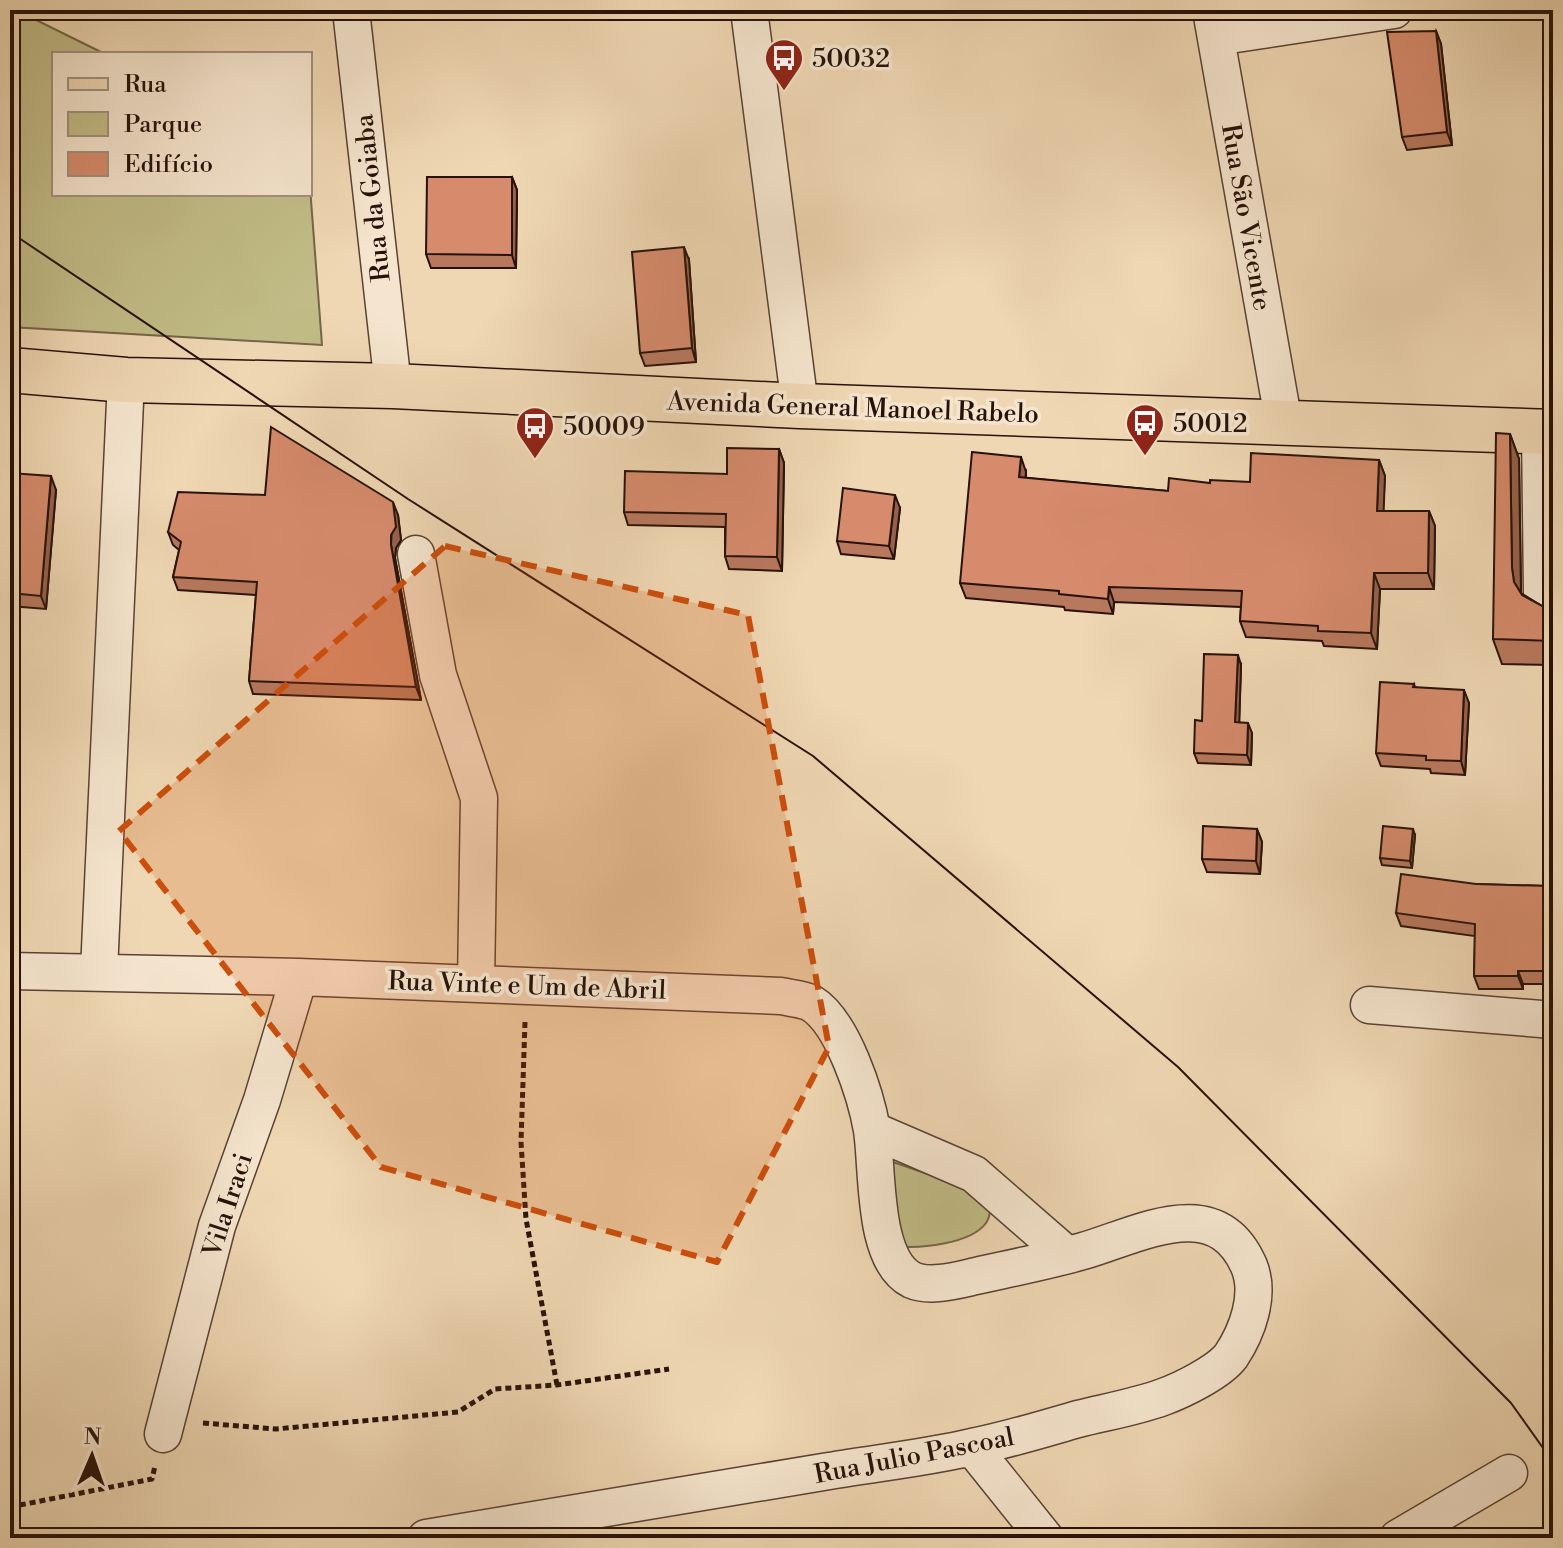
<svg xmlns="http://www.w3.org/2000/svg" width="1563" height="1548" font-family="'Libre Bodoni',serif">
  <rect width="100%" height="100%" fill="#efd7b3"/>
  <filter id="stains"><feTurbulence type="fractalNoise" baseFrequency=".0025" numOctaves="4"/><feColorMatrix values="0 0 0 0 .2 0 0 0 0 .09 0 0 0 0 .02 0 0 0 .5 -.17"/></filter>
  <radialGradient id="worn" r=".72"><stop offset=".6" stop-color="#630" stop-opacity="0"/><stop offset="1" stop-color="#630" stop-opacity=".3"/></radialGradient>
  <path fill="#c1bc87" stroke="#746648" stroke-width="2" d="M10,10h6l89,44h-51v140h256v-7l12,158 -312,-18z
    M884,1159l91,31 16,15c-1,6 -1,13 -5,18 -15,21 -67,26 -91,23z"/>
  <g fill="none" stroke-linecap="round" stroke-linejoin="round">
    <g stroke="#594234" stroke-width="39">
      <path id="minor" d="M351,10l42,376
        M749,10l51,396
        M1211,10l73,414
        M1216,37l178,-27
        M1540,431l2,162 2,10 9,7
        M416,554l22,121 41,123 -3,185
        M10,971l289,6 482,19c9,2 22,3 30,7 32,19 55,93 61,127
        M99,971l27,-591
        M1369,1005l184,15
        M163,1434l54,-208 45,-126 37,-123
        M972,1447l73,91
        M426,1538c134,-22 268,-44 403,-67 47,-8 96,-13 143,-24 36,-7 71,-18 106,-28 28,-7 58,-12 85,-22 19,-7 56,-25 68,-41 16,-24 30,-61 18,-90 -33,-76 -110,-31 -166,-15 -35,10 -71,17 -107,25 -18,4 -46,12 -64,4 -40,-20 -34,-110 -40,-150l102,44 93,81
        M1398,1538l111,-65"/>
    </g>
    <g stroke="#271109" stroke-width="47">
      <path id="major" d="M10,370l116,10 267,6 407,20 753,26"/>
    </g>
    <path stroke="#271109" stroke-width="5" stroke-dasharray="6 4" stroke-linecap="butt" d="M525,1022l-4,120 5,77 31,166
      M203,1423l73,6 182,-17 37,-23 62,-4 112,-16
      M10,1507l142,-28 3,-13"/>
    <use href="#minor" stroke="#f5e5ce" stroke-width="36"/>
    <use href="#major" stroke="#efd7b3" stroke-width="44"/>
    <path stroke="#271109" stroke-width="2" d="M10,232l398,267 405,257 365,311 333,336 42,59"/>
  </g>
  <path fill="#b8785d" stroke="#271109" stroke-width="2" d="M1436,31l5,13 11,101 -45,5 -5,-13z
    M512,177l5,13 -1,78h-85l-5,-14z
    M689,260l7,102 -51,4 -5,-13z
    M1510,434l9,25 2,134 21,13 11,-3v62l-51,-1 -9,-25z
    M779,449l5,14 -2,108 -53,-2 -4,-13v-29l-97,-2 -4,-13 103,-38z
    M1379,460l6,16 -2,35h46l6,15 -1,63h-54l-3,60 -53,-3 -2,-5 -76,-4 -6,-16 1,-14 -127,-5 -1,12 -48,-4 -1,-3 -98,-9 -6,-15 66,-111v6l142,13 42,-8 40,-1z
    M10,473l46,17 -10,119 -36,-3z
    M900,508l-6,51 -53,-5 -4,-13z
    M398,515l3,25 -5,8 -1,10 26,142 -168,-6 -4,-13 7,-86 -78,-5 -5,-13 6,-27 -6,-5 -5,-13z
    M1241,665l-2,58 13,10 -1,32 -53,-2 -4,-10 8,-32z
    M1414,684l1,3 54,16 -4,72 -34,-2 -1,-4 -49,-3 -5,-13z
    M1257,829l5,13 -2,32 -53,-2 -5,-13z
    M1415,835l-3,33 -30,-3 -2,-7z
    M1553,880v104h-30v5h-44l-5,-13 1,-40 -74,-10 -5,-13 80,-29 72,2z"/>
  <path fill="#96614c" stroke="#271109" stroke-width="2" d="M1436,31l5,13 11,101 -5,-13z
    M512,177l5,13 -1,78 -4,-13z
    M684,247l5,13 7,102 -4,-14z
    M1510,434l9,25 2,134 -7,-11 -2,-14z
    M779,449l5,14 -2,108 -5,-14z
    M1021,457l5,15 -2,21 -5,-16z
    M1379,460l6,16 -2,50 -6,-15z
    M51,476l5,14 -10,119 -5,-13z
    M895,495l5,13 -6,51 -5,-13z
    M393,502l5,13 3,25 -5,8 -1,10 26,142 -5,-13 -25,-142z
    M1429,511l6,15 -1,63 -6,-16z
    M1374,573l6,16 -3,60 -6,-16z
    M1109,587l5,15 -1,12 -5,-15z
    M1238,655l3,10 -2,67 -4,-10z
    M1464,690l5,13 -4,72 -4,-14z
    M1248,723l4,10 -1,32 -4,-10z
    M1257,829l5,13 -2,32 -4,-13z
    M1413,829l2,6 -3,33 -2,-7z
    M1518,971l5,13v5l-5,-13z"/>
  <path fill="#d68b6c" stroke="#271109" stroke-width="2" d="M1436,31l11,101 -45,5 -15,-105z
    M427,177h85v78l-86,-1z
    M684,247l8,101 -52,5 -8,-101z
    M271,427l122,75 3,25 -5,8v10l25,142 -167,-6 8,-99 -84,-5 8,-35 -13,-10 10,-40 87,3z
    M1496,433l14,1 2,134 2,14 8,13 20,11 11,-3v38l-60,-2z
    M727,448l52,1 -2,108 -52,-1 1,-42 -102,-2 1,-41 102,3z
    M972,452l49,5 -2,20 149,14 1,-13 41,5v-3l40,2 1,-29 128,7 -2,51h52l-1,62h-54l-3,60 -53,-2v-5l-78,-5 2,-30 -133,-4 -1,12 -49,-5v-3l-99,-8z
    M10,473l41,3 -10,120 -31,-3z
    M843,488l52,7 -6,51 -52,-5z
    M1204,654l34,1 -3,67 13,1 -1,32 -53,-2 1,-33 7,1z
    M1380,682l34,2 -1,3 51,3 -3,71 -35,-1v-4l-50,-3z
    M1203,826l54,3 -1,32 -54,-2z
    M1383,826l30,3 -3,32 -30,-3z
    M1401,874l75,10 72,2v-6h5v91h-35v5h-44l1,-52 -79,-11z"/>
  <path fill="#cb4e0c" fill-opacity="0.2" stroke="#cb4e0c" stroke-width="6" stroke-dasharray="16 10" stroke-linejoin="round" d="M445,546l303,69 81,432 -112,215 -336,-95 -262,-336z"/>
  <defs>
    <g id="bus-pin" transform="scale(2)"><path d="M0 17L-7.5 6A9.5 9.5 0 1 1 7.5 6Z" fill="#8f2418" stroke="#f5e5ce"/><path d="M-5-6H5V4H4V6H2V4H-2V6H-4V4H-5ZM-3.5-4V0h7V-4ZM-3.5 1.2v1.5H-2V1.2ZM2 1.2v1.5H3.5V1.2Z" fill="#fff"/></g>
  </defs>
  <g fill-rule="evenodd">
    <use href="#bus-pin" x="784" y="58"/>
    <use href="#bus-pin" x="1145" y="423"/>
    <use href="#bus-pin" x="535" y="426"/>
  </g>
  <g text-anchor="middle" stroke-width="7" stroke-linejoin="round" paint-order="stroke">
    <g font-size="26" fill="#271109" stroke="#f5e5ce" text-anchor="start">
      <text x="812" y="67">50032</text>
      <text x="1173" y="432">50012</text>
      <text x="563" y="435">50009</text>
    </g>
    <g font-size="26" fill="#271109" stroke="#f5e5ce">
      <text transform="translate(372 198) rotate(-96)" y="9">Rua da Goiaba</text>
      <text transform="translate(1247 217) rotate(80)" y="9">Rua São Vicente</text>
      <text transform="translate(853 407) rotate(2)" y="9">Avenida General Manoel Rabelo</text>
      <text transform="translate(527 985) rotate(2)" y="9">Rua Vinte e Um de Abril</text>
      <text transform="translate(227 1205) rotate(-72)" y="9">Vila Iraci</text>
      <text transform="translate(914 1455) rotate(-11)" y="9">Rua Julio Pascoal</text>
    </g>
  </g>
  <rect width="1563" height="1548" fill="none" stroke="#efd7b3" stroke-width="40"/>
  <rect x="12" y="12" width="1539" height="1524" fill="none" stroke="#271109" stroke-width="4"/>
  <rect x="20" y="20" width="1523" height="1508" fill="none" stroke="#271109" stroke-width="2"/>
  <rect x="52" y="52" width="260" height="144" fill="#f5e5ce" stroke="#a3907f" stroke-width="2"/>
  <rect x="68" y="78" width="40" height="12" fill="#efd7b3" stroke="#a3907f" stroke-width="2"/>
  <text x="124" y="92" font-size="24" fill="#271109">Rua</text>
  <rect x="68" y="112" width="40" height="24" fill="#c1bc87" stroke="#a3907f" stroke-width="2"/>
  <text x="124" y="132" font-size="24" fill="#271109">Parque</text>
  <rect x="68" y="152" width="40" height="24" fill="#d68b6c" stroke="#a3907f" stroke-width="2"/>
  <text x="124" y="172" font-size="24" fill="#271109">Edifício</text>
  <g transform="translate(92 1456) rotate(2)" stroke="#f5e5ce" stroke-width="6" paint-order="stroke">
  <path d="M0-6L14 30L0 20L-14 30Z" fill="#271109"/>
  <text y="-12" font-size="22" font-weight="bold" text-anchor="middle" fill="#271109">N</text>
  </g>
  <rect width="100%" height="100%" filter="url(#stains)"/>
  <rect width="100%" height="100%" fill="url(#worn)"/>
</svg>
